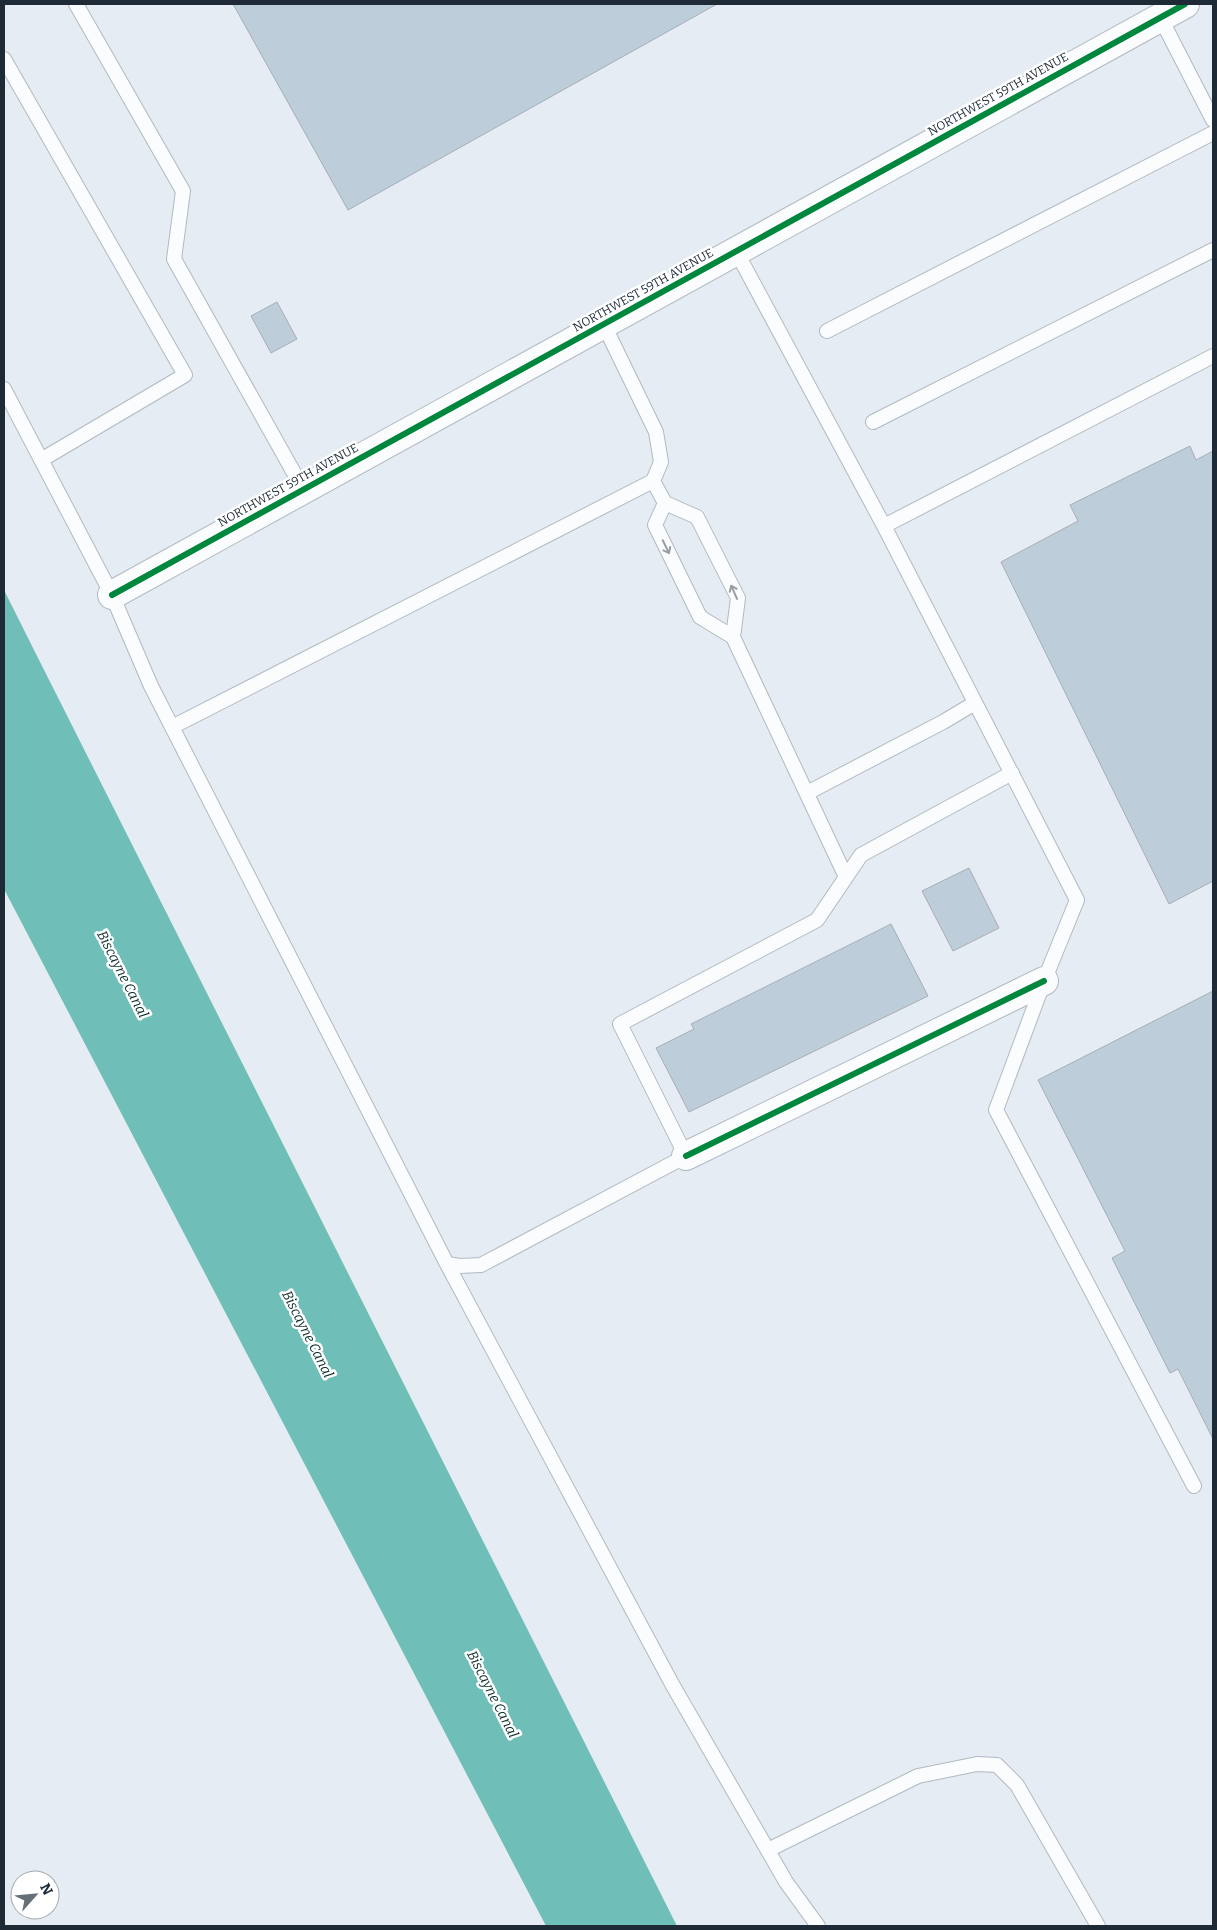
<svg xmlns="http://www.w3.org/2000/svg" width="1217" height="1930" font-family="Bitter,serif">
  <rect width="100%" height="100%" fill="#e5ecf3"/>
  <path fill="#6fbfb8" d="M4,590l31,62 642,1274h-131l-542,-1037z"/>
  <path fill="#bdcdda" stroke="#a5aeb6" d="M233,4h484l-369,206z
    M277,302l20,37 -26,14 -20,-37z
    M1190,446l6,14 17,-9v430l-44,23 -168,-342 77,-41 -8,-16z
    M969,868l30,60 -46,23 -31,-60z
    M891,924l37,72 -239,116 -33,-64 38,-19 -3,-5z
    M1213,991v448l-35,-70 -8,4 -58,-115 13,-7 -87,-171z"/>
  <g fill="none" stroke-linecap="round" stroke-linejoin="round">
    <g stroke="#b0b9c2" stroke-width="16">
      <path id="service" d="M76,4l107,187 -9,68 129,230
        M1160,17l53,103
        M4,59l181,316 -144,85
        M736,251l148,275
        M827,331l386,-198
        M4,389l108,206 39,91 296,578 13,2 21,-1 205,-109 -66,-132 197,-104 44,-65 151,-82
        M873,422l340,-172
        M653,481l12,22 32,14 41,81 -5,39 -33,-20 -45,-92 10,-22
        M733,637l113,240
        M172,727l481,-246 8,-19 -5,-30 -52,-107
        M807,793l136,-71 32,-19
        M447,1264l225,420 114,198 32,44
        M1194,1486l-198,-376 48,-129 33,-81 -193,-374 329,-170
        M768,1850l150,-74 59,-12 20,1 20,20 81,141"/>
    </g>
    <g stroke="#b0b9c2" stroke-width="30">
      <path id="minor" d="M686,1156l358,-175"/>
    </g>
    <g stroke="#b0b9c2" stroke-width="30">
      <path id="tertiary" d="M112,595l1073,-591"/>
    </g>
    <use href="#service" stroke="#fbfcfd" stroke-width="14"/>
    <use href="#minor" stroke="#fbfcfd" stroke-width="28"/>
    <use href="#tertiary" stroke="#fbfcfd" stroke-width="28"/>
    <g stroke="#fff" stroke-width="9">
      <path id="cycleway" d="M112,595l1073,-591
        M686,1156l358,-175"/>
    </g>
    <use href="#cycleway" stroke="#00873e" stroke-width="6"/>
  </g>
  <defs><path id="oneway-shaft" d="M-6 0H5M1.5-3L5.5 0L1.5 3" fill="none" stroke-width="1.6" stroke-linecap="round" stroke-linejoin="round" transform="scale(1.25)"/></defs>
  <g stroke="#989ea3">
    <use href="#oneway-shaft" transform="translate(666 547) rotate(64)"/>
    <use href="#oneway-shaft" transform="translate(734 592) rotate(-114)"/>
  </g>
  <g text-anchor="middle" stroke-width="5" stroke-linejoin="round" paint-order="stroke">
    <g font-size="12" fill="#1e2b36" stroke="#fff">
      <text transform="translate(998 94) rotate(-29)" y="4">NORTHWEST 59TH AVENUE</text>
      <text transform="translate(643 290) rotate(-29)" y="4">NORTHWEST 59TH AVENUE</text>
      <text transform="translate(288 485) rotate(-29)" y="4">NORTHWEST 59TH AVENUE</text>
    </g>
    <g font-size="14" font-style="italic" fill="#0e302c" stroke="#fff">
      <text transform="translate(123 974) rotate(63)" y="5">Biscayne Canal</text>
      <text transform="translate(308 1334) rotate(63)" y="5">Biscayne Canal</text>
      <text transform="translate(493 1694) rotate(63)" y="5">Biscayne Canal</text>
    </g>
  </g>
  <rect width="1217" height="1930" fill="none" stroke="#1e2b36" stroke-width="10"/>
  <g transform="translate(35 1895) rotate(63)"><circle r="24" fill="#ffffff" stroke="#a5aaaf"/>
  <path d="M0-4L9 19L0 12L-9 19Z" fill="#646f78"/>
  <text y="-8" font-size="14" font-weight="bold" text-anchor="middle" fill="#1e2b36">N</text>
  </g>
</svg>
